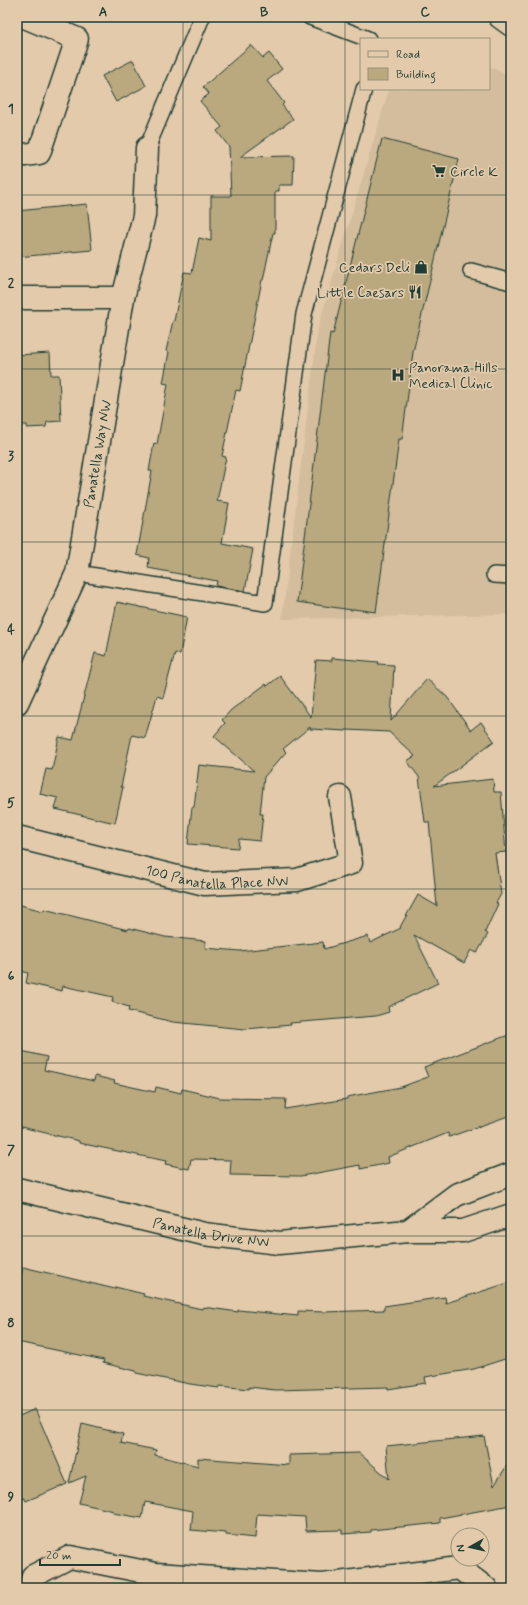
<svg xmlns="http://www.w3.org/2000/svg" width="528" height="1605" font-family="Mynerve,sans-serif">
  <rect width="100%" height="100%" fill="#e3caab"/>
  <filter id="ink" filterUnits="userSpaceOnUse"><feTurbulence type="fractalNoise" baseFrequency=".025" numOctaves="2"/><feDisplacementMap in="SourceGraphic" scale="8" xChannelSelector="R" yChannelSelector="G"/><feConvolveMatrix kernelMatrix="1 2 1 2 8 2 1 2 1" color-interpolation-filters="sRGB"/></filter>
  <g filter="url(#ink)">
    <path fill="#d3bd9c" d="M489,67l14,5 8,7v535l-229,5 36,-292 71,-238h100z"/>
    <path fill="#baa97f" stroke="#1f3d34" d="M251,45l12,13 6,-5 13,16 -15,12 17,22 -2,2 11,14 -53,38 54,-1 -1,29h-14v6h-4v42h-2l-10,47h-1l-22,111 -4,-1 -14,66 4,1 -9,44 12,2 -7,40 31,6 -8,42 -29,-5 1,-5 -69,-13 1,-10 -12,-3 15,-84h-3l5,-28 3,1 11,-60 -5,-1 6,-31 -3,-1 7,-30h1l10,-49 8,1 7,-35 12,3v-45h20l-2,-49 -12,-16 5,-4 -22,-26 9,-7 -6,-7z
      M133,60l13,26 -30,16 -14,-26z
      M382,139l77,20 -46,193 -5,42 -6,45h-3l-23,173 -23,-3 -1,1 -55,-8 33,-269 3,1z
      M87,204l5,46 -75,7v-46z
      M50,353l1,22h8l2,46 -14,1 -1,5 -19,1v-3h-10v-70z
      M117,602l70,15 -7,37 -5,-1 -12,45 -6,-2 -12,42 -13,-3 -11,52h2l-8,36 -60,-14 3,-11 -18,-4 6,-25 6,1 7,-33 14,3 22,-87 11,3z
      M332,658l47,4 -1,2 16,1 -3,56 36,-42 20,18 24,33 10,-8 13,19 -60,45 59,-7 1,13h7l5,60 -11,1 6,41 -5,9 2,1 -13,28 3,2 -11,19 -6,-3 -7,13 -50,-28 24,48 -50,24 1,5 -13,4 -86,7 1,2 -46,4 -72,-7 -45,-11 1,-4 -17,-5 1,-5 -50,-11 -1,5 -36,-8 2,-10 -11,-3v-66l26,7 1,-2 84,21 1,-2 36,9 41,4 -1,7 35,3 83,-9 1,7 44,-13 2,7 31,-15 -1,-1 18,-32 19,11 -8,-84h-4l-6,-45 -12,-16 8,-5 -26,-24 -43,-2v1l-36,-2v-2l-27,22 3,3 -22,25 -4,37h3l-3,27 -21,-2 -1,9 -50,-4 4,-37h2l5,-42 55,6 -40,-35 11,-13 -3,-3 9,-10 35,-26 1,2 13,-10 31,41 5,-57 16,1z
      M511,1034v81l-62,22 -1,-4 -60,24 1,6 -29,6v-4l-59,11 -71,-1 1,-15 -40,-1 -2,10 -24,-5 1,-3 -87,-18v-2l-62,-15v-76l30,7 -3,13 50,11 1,-5 20,5 -1,2 41,9 1,-5 25,6 1,-4 38,9 66,1 -1,10 62,-10v-2l54,-10 27,-10 -4,-10z
      M23,1267l92,22v-2l29,7 -1,2 59,13 1,-2 35,5v-2l60,6v-5l26,1 60,-2v-4l61,-9 1,6 65,-21v75l-37,12 -49,8 1,6 -38,6v-2l-113,3 -26,-3v2l-29,-3 -1,2 -29,-4 -54,-11v-2l-33,-8 1,-3 -87,-18v-47z
      M35,1409l32,75 -41,17 -2,-4 -7,4v-84z
      M82,1424l41,10 -2,9 35,7 -1,5 43,11v-8l91,7v-10l70,-2 30,26 -3,-33 98,-10 10,50 17,-27v46l-71,13v5l-69,7v2l-29,2v-4l-36,1 -1,-14 -48,-3 -2,24 -29,-3v-2l-35,-3 2,-19 -48,-9 -3,16 -29,-5 1,-2 -35,-8 7,-27 -17,7z"/>
    <g fill="none" stroke-linecap="round" stroke-linejoin="round">
      <g stroke="#1f3d34" stroke-width="18">
        <path id="lane" d="M310,17l58,22
          M147,148l55,-131
          M471,271l40,11
          M77,573l188,30 39,-289 60,-225
          M494,575l17,1"/>
      </g>
      <g stroke="#1f3d34" stroke-width="25">
        <g id="street">
          <path d="M17,156l22,-3 38,-114 -52,-22"/>
          <path d="M17,298h106"/>
          <path id="s1" d="M17,703l60,-130 46,-275 21,-82 3,-68"/>
          <path id="s2" d="M17,837l188,47 92,-4 54,-17 -11,-66"/>
          <path id="s3" d="M17,1189l187,45 75,9 129,-12h55l48,-16"/>
          <path d="M408,1231l48,-36 55,-21"/>
          <path d="M30,1588l3,-12 37,-19 86,17 166,11 137,-17 27,20"/>
        </g>
      </g>
      <g stroke="#1f3d34" stroke-width="25">
        <path id="secondary" d="M500,17l11,8"/>
      </g>
      <use href="#lane" stroke="#e3caab" stroke-width="15"/>
      <use href="#street" stroke="#e3caab" stroke-width="22"/>
      <use href="#secondary" stroke="#e3caab" stroke-width="22"/>
    </g>
  </g>
  <path fill="none" stroke="#1f3d34" stroke-width="1" stroke-opacity="0.55" d="M183,17v1571M345,17v1571M17,195h494M17,369h494M17,542h494M17,716h494M17,889h494M17,1063h494M17,1236h494M17,1410h494"/>
  <defs>
    <g id="supermarket-bare" transform="scale(1.08)"><path d="M-6-5.5h2.5l.6 2H6L4.5 2H-2.5L-4.4-4H-6ZM-1.5 3.2a1.3 1.3 0 1 0 .1 0ZM3 3.2a1.3 1.3 0 1 0 .1 0Z" fill="#1f3d34" stroke="#e3caab" stroke-width="2.5" paint-order="stroke"/></g>
    <g id="shop-bare" transform="scale(1.08)"><path d="M-5-2.5h2.3a2.7 3.5 0 0 1 5.4 0H5L5.5 6h-11ZM-1.5-2.5h3a1.5 2.3 0 0 0-3 0Z" fill="#1f3d34" stroke="#e3caab" stroke-width="2.5" paint-order="stroke"/></g>
    <g id="restaurant-bare" transform="scale(1.08)"><path d="M-5-6h1v4h1v-4h1v4h1v-4h1v5L-1.5 .5V6h-2V.5L-5-1ZM5-6V6H3V1.5H1.5Q1.5-4 5-6Z" fill="#1f3d34" stroke="#e3caab" stroke-width="2.5" paint-order="stroke"/></g>
    <g id="hospital-bare" transform="scale(1.08)"><path d="M-5-5h3v3.5h4V-5h3V5h-3V1.5h-4V5h-3Z" fill="#1f3d34" stroke="#e3caab" stroke-width="2.5" paint-order="stroke"/></g>
  </defs>
  <g fill-rule="evenodd">
    <use href="#supermarket-bare" x="439" y="171"/>
    <use href="#shop-bare" x="421" y="267"/>
    <use href="#restaurant-bare" x="415" y="292"/>
    <use href="#hospital-bare" x="398" y="375"/>
  </g>
  <g text-anchor="middle" stroke-width="3.5" stroke-linejoin="round" paint-order="stroke">
    <g font-size="14" fill="#1f3d34" stroke="#e3caab" text-anchor="start">
      <text x="450" y="176">Circle K</text>
      <text x="410" y="272" text-anchor="end">Cedars Deli</text>
      <text x="404" y="297" text-anchor="end">Little Caesars</text>
      <text x="409" y="372">Panorama Hills<tspan x="409" dy="16">Medical Clinic</tspan></text>
    </g>
    <g font-size="14" fill="#1f3d34" stroke="#e3caab">
      <text dy="5" stroke="none"><textPath href="#s1" startOffset="264">Panatella Way NW</textPath></text>
      <text dy="5" stroke="none"><textPath href="#s2" startOffset="205">100 Panatella Place NW</textPath></text>
      <text dy="5" stroke="none"><textPath href="#s3" startOffset="199">Panatella Drive NW</textPath></text>
    </g>
  </g>
  <rect width="528" height="1605" fill="none" stroke="#e3caab" stroke-width="44"/>
  <rect x="360" y="38" width="130" height="52" fill="#e3caab" stroke="#95927b"/>
  <rect x="368" y="51" width="20" height="6" fill="#e3caab" stroke="#95927b"/>
  <text x="396" y="58" font-size="12" fill="#1f3d34">Road</text>
  <rect x="368" y="68" width="20" height="12" fill="#baa97f" stroke="#95927b"/>
  <text x="396" y="78" font-size="12" fill="#1f3d34">Building</text>
  <g transform="translate(470 1547) rotate(262)"><circle r="19" fill="#e3caab" stroke="#95927b"/>
  <path d="M0-3L7 15L0 10L-7 15Z" fill="#1f3d34"/>
  <text y="-6" font-size="11" font-weight="bold" text-anchor="middle" fill="#1f3d34">N</text>
  </g>
  <path d="M40 1559v6h80v-6" fill="none" stroke="#1f3d34" stroke-width="2"/>
  <text x="46" y="1559" font-size="12" fill="#1f3d34" stroke="#e3caab" stroke-width="3" paint-order="stroke">20 m</text>
  <rect x="22" y="22" width="484" height="1561" fill="none" stroke="#1f3d34" stroke-width="1.5"/>
  <g font-size="13" text-anchor="middle" font-weight="bold" fill="#1f3d34">
    <text x="103" y="16">A</text>
    <text x="264" y="16">B</text>
    <text x="425" y="16">C</text>
    <text x="11" y="113">1</text>
    <text x="11" y="287">2</text>
    <text x="11" y="460">3</text>
    <text x="11" y="634">4</text>
    <text x="11" y="807">5</text>
    <text x="11" y="980">6</text>
    <text x="11" y="1154">7</text>
    <text x="11" y="1327">8</text>
    <text x="11" y="1501">9</text>
  </g>
</svg>
